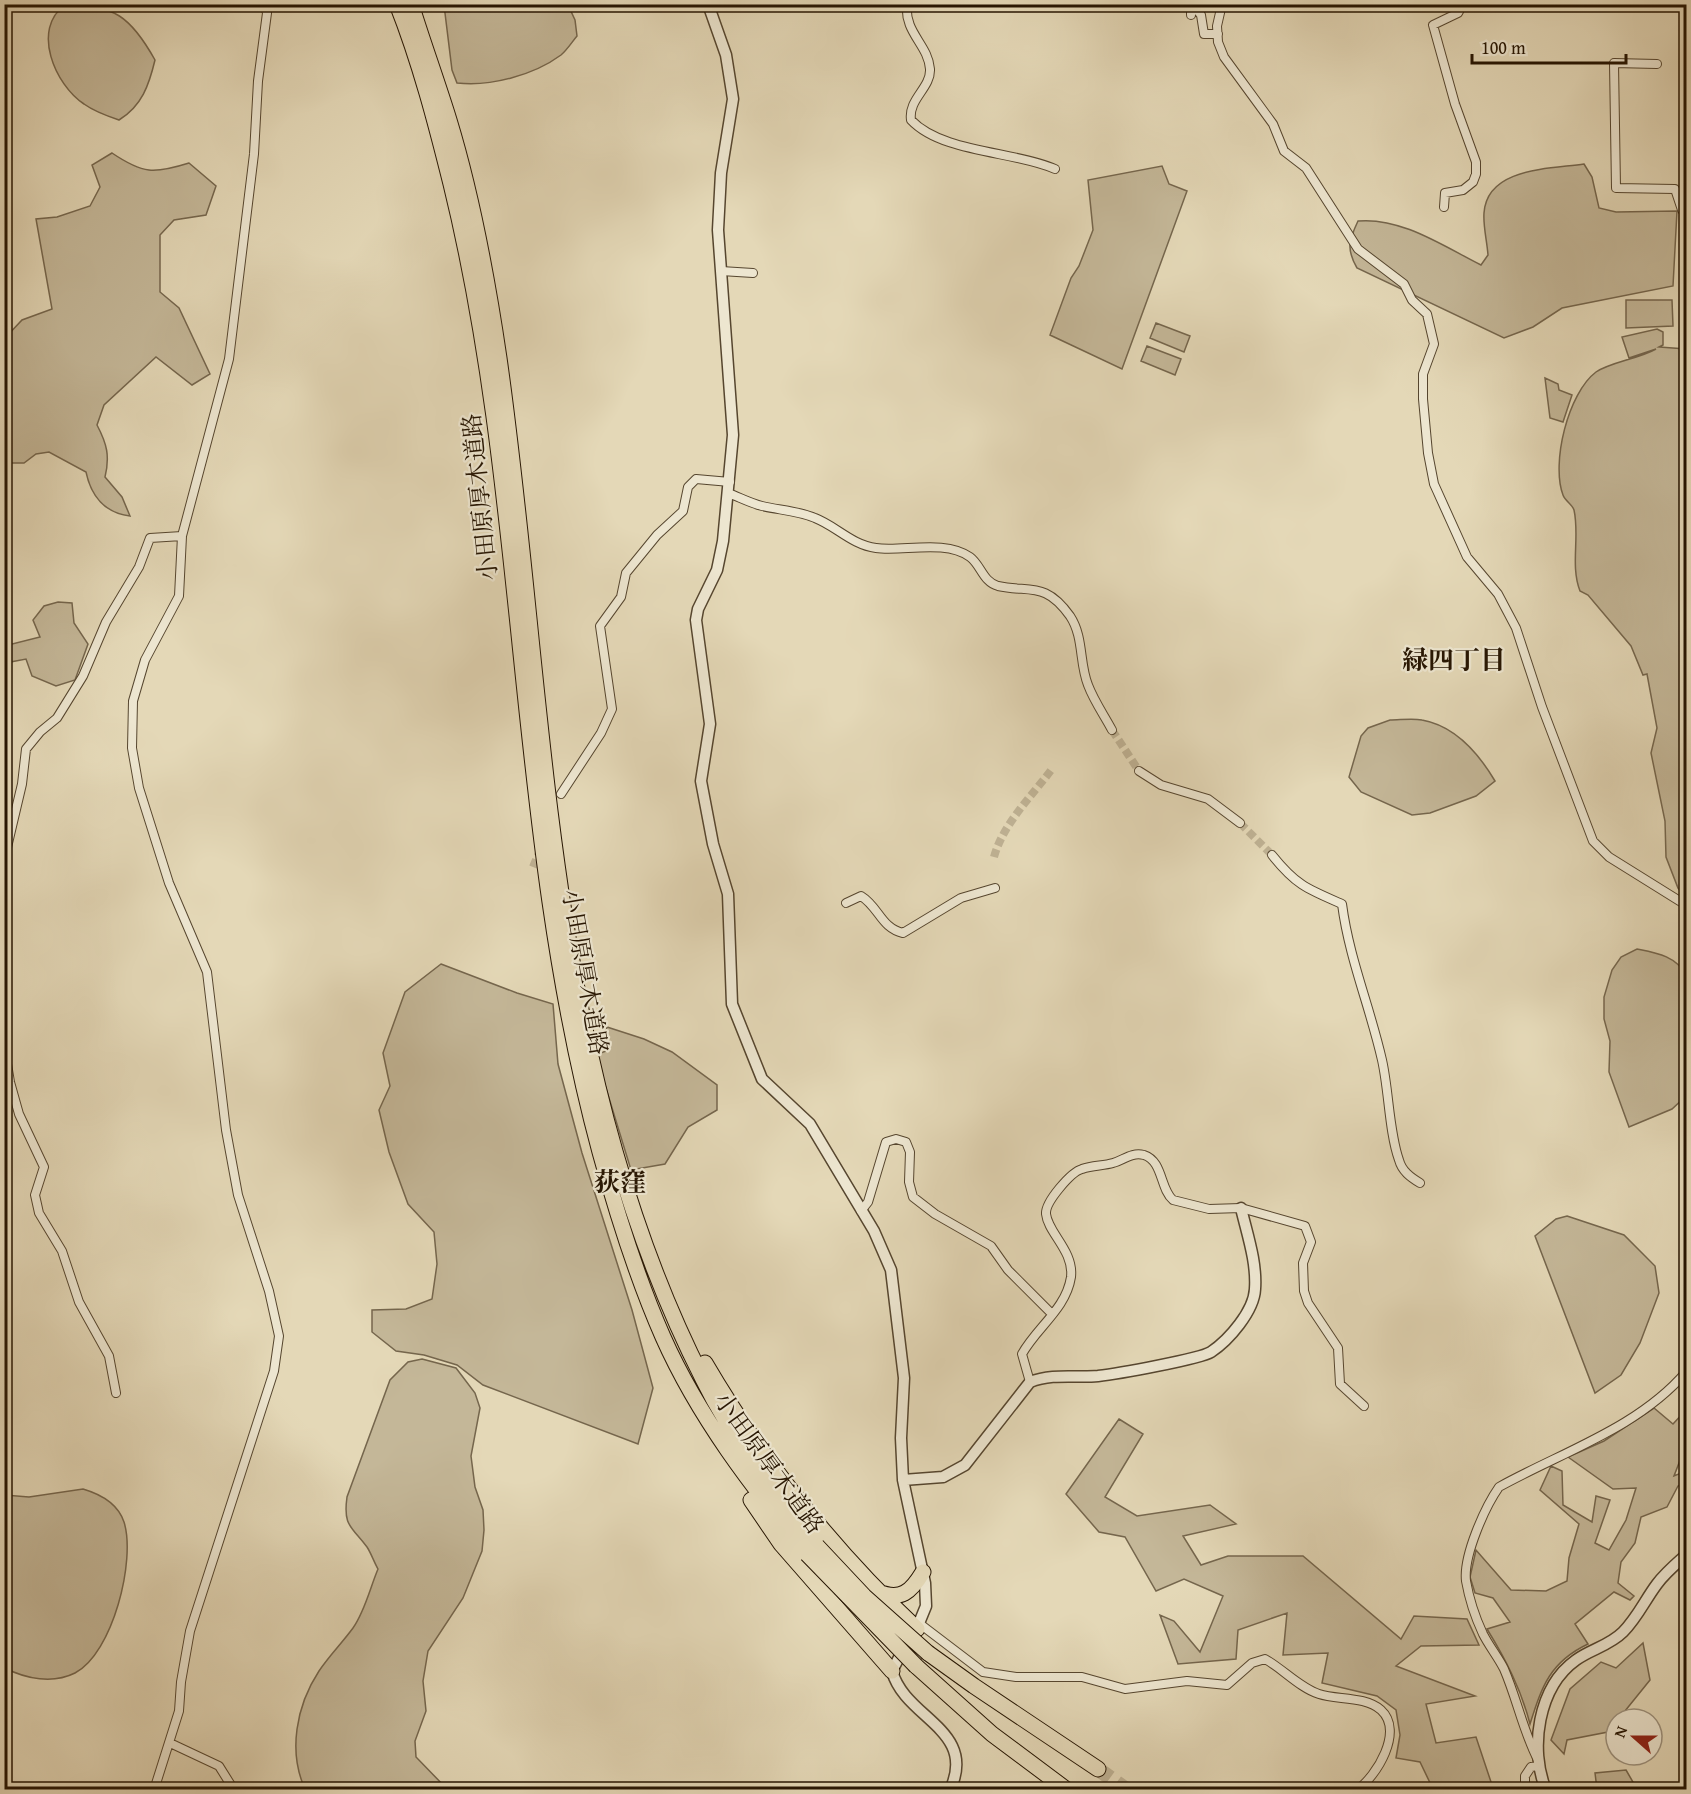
<svg xmlns="http://www.w3.org/2000/svg" width="1691" height="1794" font-family="'Gentium Book Plus','Noto Serif JP',serif">
  <rect width="100%" height="100%" fill="#e4d8b7"/>
  <filter id="stains"><feTurbulence type="fractalNoise" baseFrequency=".00333" numOctaves="4"/><feColorMatrix values="0 0 0 0 .2 0 0 0 0 .09 0 0 0 0 .02 0 0 0 .5 -.17"/></filter>
  <radialGradient id="worn" r=".72"><stop offset=".6" stop-color="#630" stop-opacity="0"/><stop offset="1" stop-color="#630" stop-opacity=".3"/></radialGradient>
  <path fill="#c4b798" stroke="#75664d" stroke-width="1.5" d="M65,5c49,-1 66,12 90,55 -6,25 -13,46 -36,60 -12,-4 -24,-8 -35,-16 -29,-19 -53,-75 -19,-99z
    M444,5h124l7,15 2,16c-5,6 -10,14 -16,19 -27,20 -71,32 -104,28l-5,-13z
    M112,153c31,21 42,21 77,10l27,23 -10,29 -32,5 -14,15v57l19,16 31,66 -18,11 -36,-28 -52,48 -7,20c10,19 13,31 8,52l17,20 8,19c-25,-3 -39,-20 -44,-44l-37,-20 -13,2 -12,9h-19v-77l5,-11 1,-15 -6,-5v-17l17,-18 30,-11 -16,-90 21,-2 33,-11 10,-19 -8,-22z
    M1584,164l8,13 7,31 17,4 61,-1 -4,75 -111,22 -29,19 -29,11 -147,-70c-11,-19 -8,-28 1,-47 43,-4 85,25 123,44l7,-10c-1,-14 -5,-29 -4,-42 3,-46 67,-44 100,-49z
    M1162,166l7,18 18,7 -65,178 -72,-34 21,-57 8,-12 14,-36 -5,-50z
    M1626,300h46l1,26 -47,2z
    M1156,323l34,13 -6,16 -34,-14z
    M1657,329l6,3v13l-4,2 27,2v56l-4,4h4v489l-8,-10 -12,-31 -1,-36 -14,-68 6,-25 -10,-54 -4,1 -12,-29 -43,-51 -8,-4c-10,-26 0,-54 -6,-81 -2,-6 -9,-9 -11,-15 -12,-32 5,-102 33,-123 15,-10 42,-13 60,-23l-27,9 -7,-21z
    M1147,346l34,13 -6,16 -34,-14z
    M1545,378l13,6 1,6 13,5 -9,27 -13,-4z
    M58,602l14,1 2,20 14,21 -13,36 -19,6 -24,-10 -6,-17 -21,4 -1,-17 36,-9 -7,-17 11,-14z
    M1390,720c10,0 22,-2 32,0 34,6 57,34 73,61l-19,15 -46,17 -18,2 -51,-23 -12,-15 12,-41 7,-8z
    M1637,949c20,4 39,7 49,26v121l-14,13 -43,18 -20,-55 1,-31 -6,-22v-22l8,-27 9,-13z
    M441,964l76,29 36,11 5,60 24,89 50,157 21,78 -15,56 -155,-59 -26,-20 -33,-10 -28,-4 -24,-19v-22l34,-1 26,-10 5,-35 -3,-32 -26,-28 -19,-52 -10,-42 11,-24 -7,-33 22,-61z
    M607,1027l37,12 28,13 45,33v25l-29,17 -23,37 -34,6 -33,-108v-8l8,-3 -2,-14z
    M1567,1216l57,19 31,31 4,27 -19,50 -19,32 -26,18 -60,-157 21,-17z
    M422,1359l34,9 19,25 5,15 -9,48 4,31 8,23 1,20 -2,21 -19,47 -35,53 -5,30 3,30 -11,30 1,16 31,32h-142c-17,-37 -9,-83 14,-118 10,-15 23,-28 34,-43 12,-17 17,-40 25,-59 -4,-7 -7,-16 -11,-22 -16,-21 -24,-21 -20,-50l43,-117 18,-18z
    M1654,1408l19,16 13,-14v35l-12,31 12,-5v11l-8,4 -11,21 -26,10 -6,26 -14,19 -3,21 16,13 -4,4 -16,-8 -39,32 13,20c-38,18 -46,42 -58,80 -9,-35 -24,-64 -43,-95l23,-7 -17,-24 -18,-5 -5,-16 6,-27 35,40 35,1 21,-10 2,-23 10,-34 -39,-34 11,-24 11,5 1,34 29,17 4,-26 14,4 -15,43 14,7 17,-30 10,-32 -23,1 -45,-32 36,-16z
    M1119,1419l24,15 -38,63 32,19 73,-11 26,19 -53,12 18,29 27,-9h75l98,83 13,-23 53,3 12,26 -58,1 -25,20 79,30 -49,8 10,39 40,-6 17,51 24,-2 1,3h-85l-13,-27 -24,-4 4,-23 -4,-25 -19,-14 -55,-13 6,-30 -45,2 4,-42 -49,17 -2,29 -58,5 -18,-49 14,6 26,31 23,-56 -39,-17 -28,12 -31,-54 -26,-5 -33,-38z
    M83,1489c17,5 35,15 41,33 12,38 -11,131 -49,151 -22,11 -49,6 -70,-5v-173l24,2z
    M1643,1643l7,37 -42,52 -41,8 -3,14 -13,-14 19,-51 31,-27 15,6z
    M1626,1770l11,19h-40l-2,-16z"/>
  <g fill="none" stroke-linecap="round" stroke-linejoin="round">
    <path stroke="#beb193" stroke-width="8" stroke-dasharray="8 4" stroke-linecap="butt" d="M1112,730l27,41
      M1240,823l32,32
      M994,857c9,-33 37,-60 58,-88
      M533,867l8,-19"/>
    <path stroke="#beb193" stroke-width="15" stroke-dasharray="15 8" stroke-linecap="butt" d="M1098,1769l29,21"/>
    <g stroke="#56462f" stroke-width="10">
      <path id="minor" d="M907,4c-3,29 21,40 23,65 1,19 -22,30 -19,51 31,33 103,31 144,49
        M1222,4l-5,22 1,16 6,15 49,67 11,27 22,17 52,81 46,35 8,16 15,14 7,30 -11,30v25l5,54 6,31 33,73 31,37 18,34 26,79 51,134 16,16 77,48
        M1191,15v-4l6,-1 4,5 3,19h14
        M1657,64l-43,-1 2,125 59,1 7,21h4
        M1444,207l1,-14 18,-3 10,-8 3,-8v-12l-21,-58 -22,-79 25,-12 5,-9
        M721,271l32,2
        M728,493c11,4 22,10 34,13 17,4 37,5 53,12 21,8 37,27 61,30 26,4 69,-9 94,9 11,8 13,25 28,29 32,7 47,-5 72,30 14,21 9,47 18,69 6,16 16,30 24,45
        M1139,771l22,14 47,14 32,24
        M561,794l40,-61 11,-24 -12,-83 21,-29 5,-24 31,-38 26,-24 5,-24 8,-8 34,3
        M1272,855c24,30 35,34 70,49 7,54 28,103 40,156 7,31 7,72 17,100 3,11 11,17 21,23
        M4,860l18,-76 4,-35 14,-17 17,-14 26,-42 23,-54 33,-55 11,-29 32,-2
        M846,903l15,-7c18,11 20,32 42,37l58,-35 34,-10
        M4,1046l6,36 9,32 25,53 -9,28 4,18 23,38 17,51 30,54 7,37
        M861,1211l7,-9 18,-60 10,-3 10,3 4,10 -1,30 4,15 22,17 56,32 17,24 44,44
        M1030,1382l-8,-28c15,-27 44,-45 49,-77 3,-26 -23,-44 -25,-63 -1,-12 25,-42 36,-45 10,-4 21,-3 31,-6 11,-3 18,-11 31,-8 19,6 16,34 29,45l36,9 32,-1 64,18 6,16 -8,21 1,28 4,12 30,45 2,36 24,22
        M920,1624l63,48 33,5h66l43,12 62,-8 40,4 25,-22 13,-4c18,10 35,29 54,35 18,6 46,2 62,16 23,21 -4,66 -24,80
        M170,1743l49,23 15,24
        M1538,1760c-15,-29 -21,-61 -34,-91 -6,-12 -15,-23 -21,-35 -7,-15 -14,-36 -17,-53 -3,-25 19,-74 33,-94 63,-35 139,-59 187,-115
        M154,1790l25,-79 2,-29 9,-51 84,-260 5,-35 -10,-45 -31,-96 -12,-65 -19,-158 -38,-89 -30,-95 -7,-40 1,-47 12,-41 34,-64 3,-60 47,-177 25,-205 4,-73 9,-68 -3,-9
        M1525,1790v-14l6,-9 7,-1"/>
    </g>
    <g stroke="#56462f" stroke-width="13">
      <path id="tertiary" d="M708,4l18,51 7,44 -12,74 -3,57 15,205 -10,106 -6,29 -19,39 -2,11 14,104 -9,57 12,63 15,50 4,110 30,75 48,45 64,107 17,39 13,108 -3,60 2,42 22,103 1,23 -11,27
        M903,1480l40,-3 22,-12 65,-83c23,-9 45,-4 68,-6 18,-2 102,-17 113,-24 18,-12 43,-41 44,-63 2,-27 -8,-55 -14,-81
        M904,1648l-12,23c13,48 86,58 58,119
        M1546,1790c-17,-41 -8,-103 30,-130 15,-11 33,-14 47,-28 14,-14 22,-32 34,-48 8,-11 20,-21 29,-29"/>
    </g>
    <g stroke="#261502" stroke-width="17">
      <path id="trunk" d="M397,4c23,58 39,120 54,180 78,318 63,651 149,968 17,62 37,126 63,185 36,81 89,149 144,217
        M411,4c12,39 26,77 38,116 22,72 39,163 50,238 49,343 43,705 204,1021 30,61 72,114 114,167
        M705,1363c58,99 129,188 212,266
        M751,1500l30,44 111,127
        M878,1592c23,9 33,0 45,-20
        M928,1653l46,33 124,83
        M916,1666l76,68 75,56"/>
    </g>
    <use href="#minor" stroke="#ede6d0" stroke-width="8"/>
    <use href="#tertiary" stroke="#ede6d0" stroke-width="10"/>
    <use href="#trunk" stroke="#e4d8b7" stroke-width="15"/>
    <g stroke="#261502" stroke-width="17" stroke-linecap="butt">
      <path id="trunk-bridge" d="M817,1546l47,50 64,57
        M807,1554l109,112"/>
    </g>
    <use href="#trunk-bridge" stroke="#e4d8b7" stroke-width="15"/>
  </g>
  <g text-anchor="middle" stroke-width="4.5" stroke-linejoin="round" paint-order="stroke">
    <g font-size="24" fill="#261502" stroke="#ede6d0">
      <text transform="translate(480 497) rotate(-96)" y="8">小田原厚木道路</text>
      <text transform="translate(585 972) rotate(80)" y="8">小田原厚木道路</text>
      <text transform="translate(769 1463) rotate(54)" y="8">小田原厚木道路</text>
    </g>
    <g font-size="26" font-weight="bold" fill="#261502" stroke="#ede6d0">
      <text x="1454" y="669">緑四丁目</text>
      <text x="620" y="1191">荻窪</text>
    </g>
  </g>
  <rect width="1691" height="1794" fill="none" stroke="#e4d8b7" stroke-width="24"/>
  <rect x="6" y="6" width="1679" height="1782" fill="none" stroke="#261502" stroke-width="3"/>
  <rect x="12" y="12" width="1667" height="1770" fill="none" stroke="#261502" stroke-width="1.5"/>
  <g transform="translate(1634 1737) rotate(291)"><circle r="28" fill="#ede6d0" stroke="#9d927e" stroke-width="1.5"/>
  <path d="M0-4.5L10 22L0 15L-10 22Z" fill="#8f2418"/>
  <text y="-9" font-size="16" font-weight="bold" text-anchor="middle" fill="#261502">N</text>
  </g>
  <path d="M1472 54v9h154v-9" fill="none" stroke="#261502" stroke-width="3"/>
  <text x="1481" y="54" font-size="18" fill="#261502" stroke="#ede6d0" stroke-width="4.5" paint-order="stroke">100 m</text>
  <rect width="100%" height="100%" filter="url(#stains)"/>
  <rect width="100%" height="100%" fill="url(#worn)"/>
</svg>
